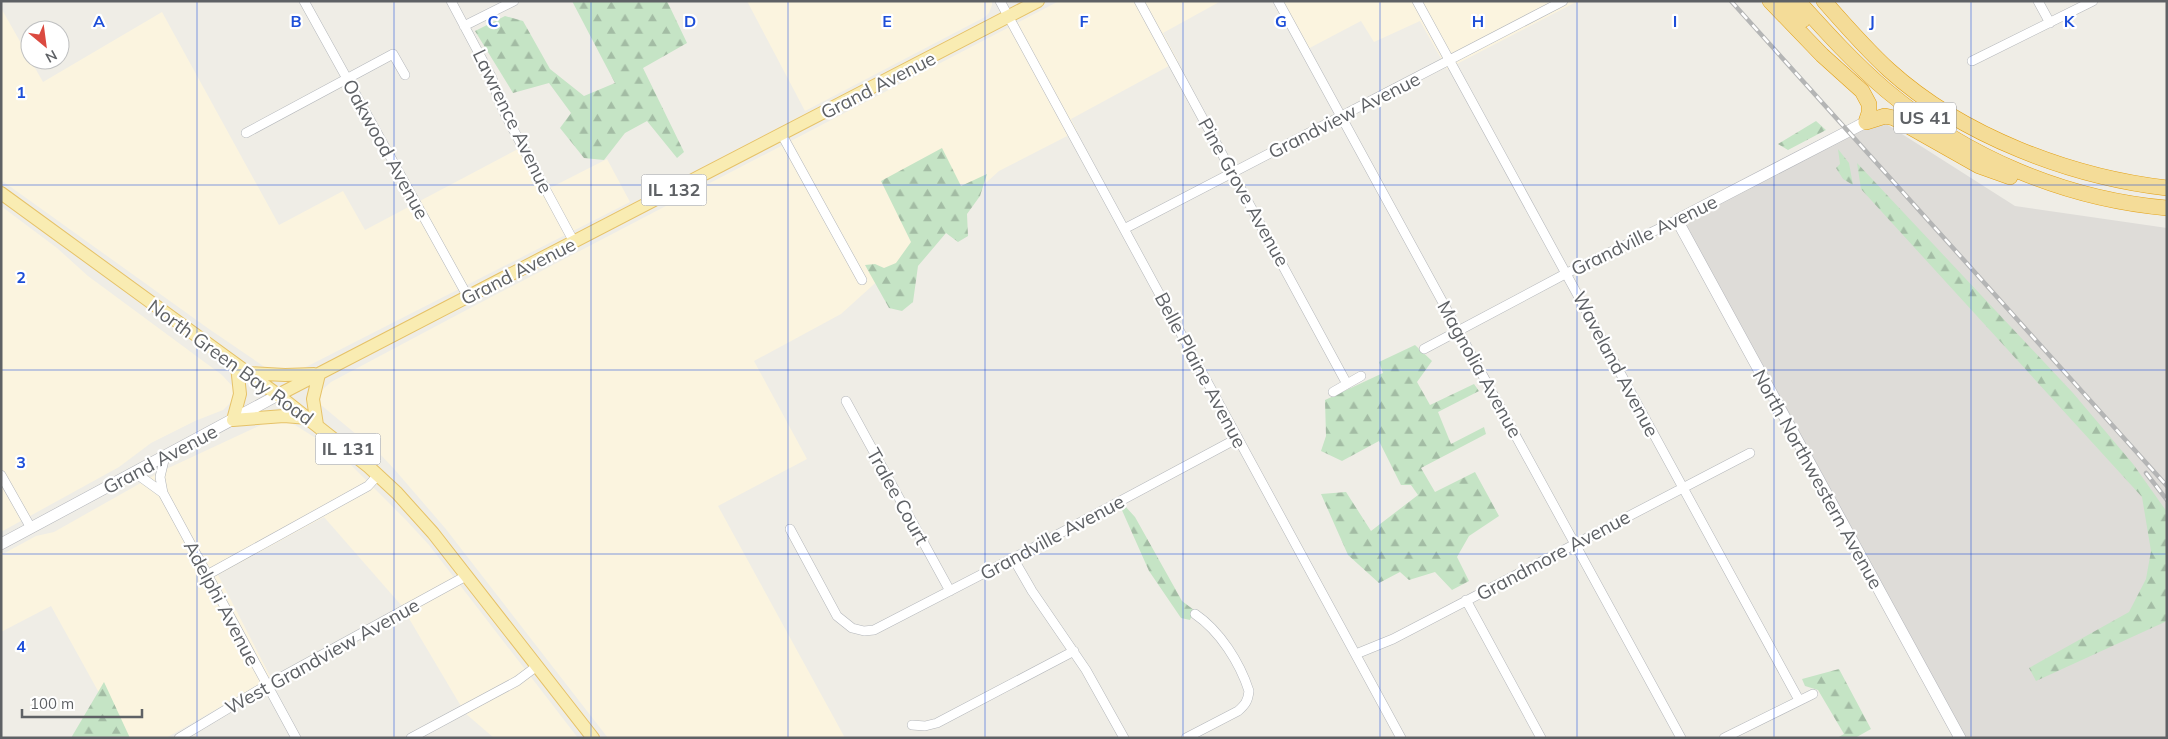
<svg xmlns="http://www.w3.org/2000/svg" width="2168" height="739" font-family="Mulish,sans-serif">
  <defs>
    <pattern id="forest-firs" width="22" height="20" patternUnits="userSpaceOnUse" patternTransform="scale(1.25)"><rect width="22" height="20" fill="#c5e4c5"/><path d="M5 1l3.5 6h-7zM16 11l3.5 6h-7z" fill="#a3bca4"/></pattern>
  </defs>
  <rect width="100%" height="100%" fill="#efede6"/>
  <path fill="#fbf4df" d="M747,1h245v4l-3,8 -4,4 -180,94z
    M1059,1h162l-58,32 15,28 -107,58 6,12 -78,40 -158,143 -87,47 53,98 -89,47 127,232h-237l-163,-210 -50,-58 -15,-16 -59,-49 -3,-5 4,-10 9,-8 126,-67z
    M1273,1h305l-131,68 -27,-48 -46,21 -13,-21 -59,31z
    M1,8l42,74 119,-70 117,213 64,-34 22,39 153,-81 24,43 65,-33 23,43 -322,164 -12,5 -27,-1 -60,-41 -208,-149z
    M1,206l56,42 31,28 134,99 12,13v11l-11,11 -28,11 -44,22 -32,24 -118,65z
    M283,420l12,5 27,17 30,24 53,53 24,26 149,193h-84l-29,-25 -64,-108 -77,-88 -106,58 53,103 -105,60h-42l-73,-132 -50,26v-77l35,-19 18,-4 108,-61 101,-47z"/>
  <path fill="#dedcd8" d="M1869,113l146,93 152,22v510h-208l-282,-518z"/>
  <path fill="url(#forest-firs)" d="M572,1h95l20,42 -44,25 41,84 -7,6 -30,-37 -22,12 -21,27 -20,-2 -24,-30 11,-15 -22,-30 -36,10 -38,-62 30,-15 18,5 27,48 34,27 31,-13z
    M1816,121l10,9 -38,20 -10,-6z
    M942,148l19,38 26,-12 -7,22 -13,18 1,22 -10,6 -12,-9 -28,33 -5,36 -11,9 -13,-3 -24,-43 10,-1 9,4 12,-5 15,-21 -30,-61z
    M1838,149l11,14 4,22 -10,-6 -7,-11 4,-4z
    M1857,163l216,230 60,71 34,48v109l-131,60 -7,-13 100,-56 17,-33 5,-28 -9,-54 -281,-308z
    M1415,345l17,16 -15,21 13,23 44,-21 5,7 -41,21 13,32 33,-17 2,7 -65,34 14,24 40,-20 24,44 -30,20 -12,21 12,24 -17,9 -17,-18 -26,8 -9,-8 -21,11 -31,-28 -27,-61 25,-2 25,39 47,-36 -7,-10h-10l-22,-44 -37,20 -21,-10 5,-15 -1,-36 58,-27 -4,-11z
    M1125,506l10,11 47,84 12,9 -4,10 -9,-2 -32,-47 -28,-63z
    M1839,669l32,60 -16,9h-18l7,-4 -26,-44 -13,-4 -3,-7z
    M104,682l26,56h-59z"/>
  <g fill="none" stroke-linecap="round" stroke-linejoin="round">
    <g stroke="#b3b6ba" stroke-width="10">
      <path id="street" d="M304,1l164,296
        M451,1l41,77 6,20 8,18 68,126
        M1000,1l401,737
        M1139,1l208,383
        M1278,1l403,737
        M1417,1l382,699
        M2038,1l12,22
        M464,26l50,-25
        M1972,61l121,-60
        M246,133l147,-79 12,21
        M782,135l80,145
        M1124,229l439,-228
        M1424,349l143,-76 110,-53
        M1333,392l28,-16
        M846,401l104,190
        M165,456l-5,21 3,16 133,245
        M134,472l29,21
        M1,475l30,53
        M790,529l47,87 15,12 12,3 10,-1 151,-78 213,-114
        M1013,558l19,33 54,79 38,68
        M207,575l161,-89 10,-11
        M1466,600l75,138
        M1356,654l37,-15 357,-186
        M912,725l13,1 12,-3 137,-72
        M179,738l88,-53 199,-109
        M411,738l106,-57 20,-15
        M1186,738l52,-27c7,-6 10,-10 11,-20 -9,-28 -29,-60 -54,-77
        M1724,738l89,-44"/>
    </g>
    <g stroke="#b3b5ba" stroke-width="12">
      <path id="secondary" d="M1866,122l-189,98 283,518
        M1,544l277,-149"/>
    </g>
    <g stroke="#e6c268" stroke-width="14">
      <path id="primary" d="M1,193l277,202 91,72 28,26 36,40 160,205
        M237,366l3,28 -7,26 51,-4 24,2
        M247,373l38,2 29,-1
        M278,395l760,-394
        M317,425l-4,-26 6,-25"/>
    </g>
    <g stroke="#e29f13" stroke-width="16">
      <path id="highway" d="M1770,1l52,54 40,36 7,13v9l-3,9
        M1785,1l18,19
        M1798,1c28,31 57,63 89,90 79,66 177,108 280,117
        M1824,1c21,24 42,48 65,69 73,66 182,107 278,118
        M1866,122l19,-6 9,2 85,48 31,11"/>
    </g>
    <use href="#street" stroke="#fff" stroke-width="9"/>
    <use href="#secondary" stroke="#fff" stroke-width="11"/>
    <use href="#primary" stroke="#f9ecb2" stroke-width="12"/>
    <use href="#highway" stroke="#f4dc98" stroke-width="15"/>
    <g stroke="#b4b5b5" stroke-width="4.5">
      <path id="rail" d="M1731,1l436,485
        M2146,473l21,27"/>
    </g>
    <use href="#rail" stroke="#fff" stroke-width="2.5" stroke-dasharray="8" stroke-linecap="butt"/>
  </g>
  <path fill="none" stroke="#1d4ed8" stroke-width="1" stroke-opacity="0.55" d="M197,1v737M394,1v737M591,1v737M788,1v737M985,1v737M1183,1v737M1380,1v737M1577,1v737M1774,1v737M1971,1v737M1,185h2166M1,370h2166M1,554h2166"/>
  <g text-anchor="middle" stroke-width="4.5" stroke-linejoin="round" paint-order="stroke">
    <g fill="#fff" stroke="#8e9093" stroke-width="1">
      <rect x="1894" y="102.5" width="62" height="31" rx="4"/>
      <rect x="641.5" y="174.5" width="65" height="31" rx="4"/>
      <rect x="315.5" y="433.5" width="65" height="31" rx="4"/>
    </g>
    <g font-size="18" font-weight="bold" fill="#5e6165">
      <text x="1925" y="124">US 41</text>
      <text x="674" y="196">IL 132</text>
      <text x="348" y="455">IL 131</text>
    </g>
    <g font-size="19" fill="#5e6165" stroke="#fff">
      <text transform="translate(878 85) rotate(-27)" y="7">Grand Avenue</text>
      <text transform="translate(1344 115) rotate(-27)" y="7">Grandview Avenue</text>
      <text transform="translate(513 121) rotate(64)" y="7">Lawrence Avenue</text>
      <text transform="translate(386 149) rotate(61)" y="7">Oakwood Avenue</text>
      <text transform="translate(1244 192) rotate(61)" y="7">Pine Grove Avenue</text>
      <text transform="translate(1644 235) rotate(-26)" y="7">Grandville Avenue</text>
      <text transform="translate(518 271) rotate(-27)" y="7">Grand Avenue</text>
      <text transform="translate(231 362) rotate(36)" y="7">North Green Bay Road</text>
      <text transform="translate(1616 364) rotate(62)" y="7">Waveland Avenue</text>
      <text transform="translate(1480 369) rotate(61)" y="7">Magnolia Avenue</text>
      <text transform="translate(1201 370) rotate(62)" y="7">Belle Plaine Avenue</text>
      <text transform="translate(160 459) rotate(-28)" y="7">Grand Avenue</text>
      <text transform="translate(1818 479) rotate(61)" y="7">North Northwestern Avenue</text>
      <text transform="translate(898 496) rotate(61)" y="7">Tralee Court</text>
      <text transform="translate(1052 537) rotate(-28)" y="7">Grandville Avenue</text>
      <text transform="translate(1553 555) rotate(-28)" y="7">Grandmore Avenue</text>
      <text transform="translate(222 603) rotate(62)" y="7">Adelphi Avenue</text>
      <text transform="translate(322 656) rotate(-29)" y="7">West Grandview Avenue</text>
    </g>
  </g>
  <g font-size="16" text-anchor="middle" font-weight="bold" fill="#1d4ed8" stroke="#fff" stroke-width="4.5" stroke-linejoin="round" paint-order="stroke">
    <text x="99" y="27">A</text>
    <text x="296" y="27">B</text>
    <text x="493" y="27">C</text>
    <text x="690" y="27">D</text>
    <text x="887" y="27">E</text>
    <text x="1084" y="27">F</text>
    <text x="1281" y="27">G</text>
    <text x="1478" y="27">H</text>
    <text x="1675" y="27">I</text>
    <text x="1872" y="27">J</text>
    <text x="2069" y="27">K</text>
    <text x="21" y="98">1</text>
    <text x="21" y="283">2</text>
    <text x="21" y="468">3</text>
    <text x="21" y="652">4</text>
  </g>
  <rect width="2168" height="739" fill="none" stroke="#5e6165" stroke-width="5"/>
  <g transform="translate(45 45) rotate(151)"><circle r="24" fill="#ffffff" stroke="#bfc0c1"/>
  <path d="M0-4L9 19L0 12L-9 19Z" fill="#db4a40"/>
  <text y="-8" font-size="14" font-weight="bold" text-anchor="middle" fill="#5e6165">N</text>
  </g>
  <path d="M22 709v8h120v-8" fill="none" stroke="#5e6165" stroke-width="2.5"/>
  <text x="30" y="709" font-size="15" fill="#5e6165" stroke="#ffffff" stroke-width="4" paint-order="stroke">100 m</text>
</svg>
